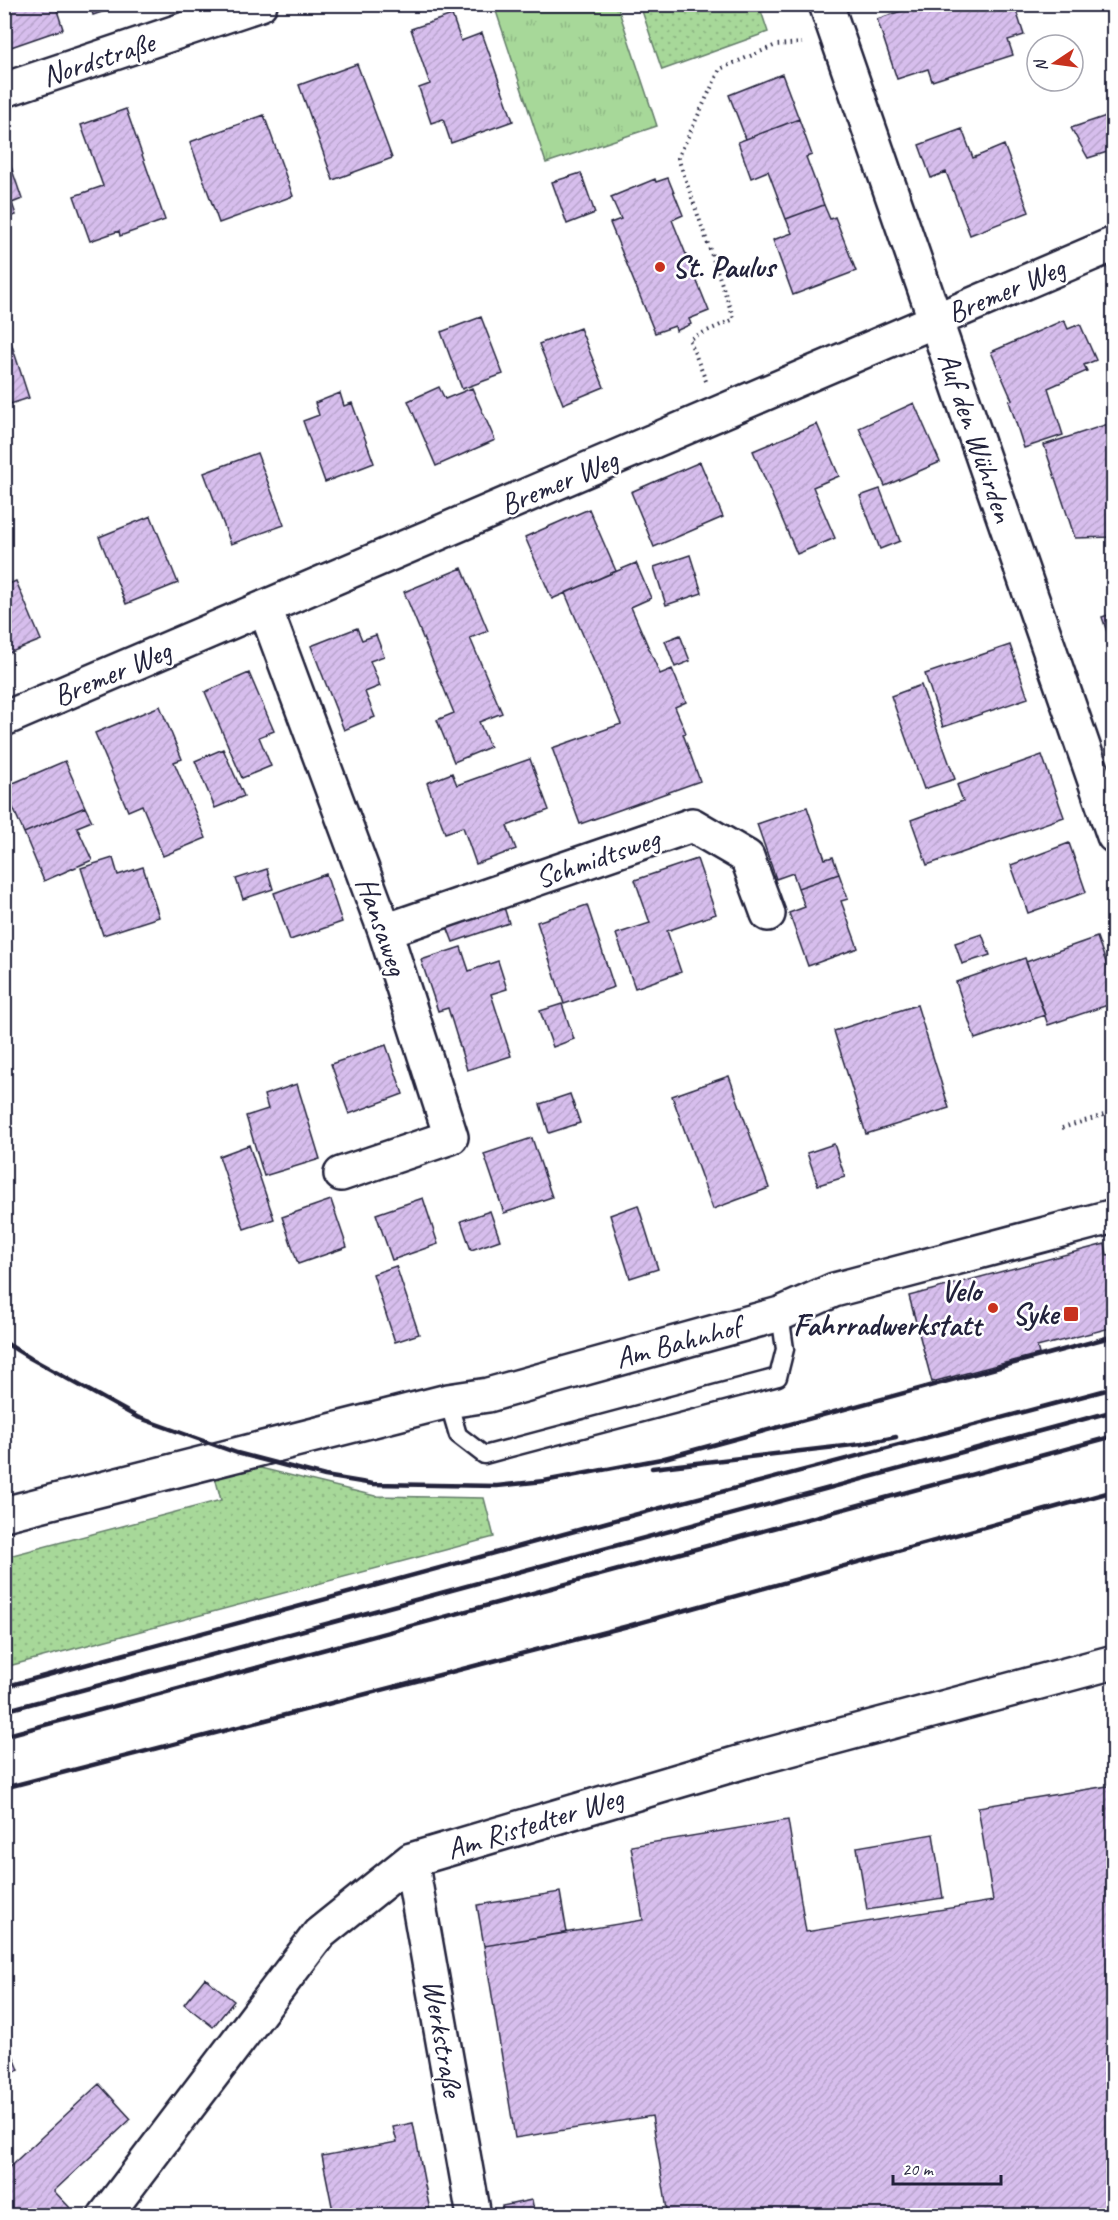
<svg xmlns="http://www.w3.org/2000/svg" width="1118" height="2220" font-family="Caveat,sans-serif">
  <defs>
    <pattern id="grass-dots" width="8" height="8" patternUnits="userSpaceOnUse" patternTransform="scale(1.5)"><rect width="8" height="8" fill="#a7d899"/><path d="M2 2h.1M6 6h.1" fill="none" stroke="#8fb985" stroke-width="1.8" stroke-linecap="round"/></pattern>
    <pattern id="park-tufts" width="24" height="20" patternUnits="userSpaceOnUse" patternTransform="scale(1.5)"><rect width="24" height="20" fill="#a7d899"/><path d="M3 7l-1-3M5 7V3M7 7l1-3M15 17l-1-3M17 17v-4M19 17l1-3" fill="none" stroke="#8fb985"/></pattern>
    <pattern id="building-hatch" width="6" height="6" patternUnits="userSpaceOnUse" patternTransform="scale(1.5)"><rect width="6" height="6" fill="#d7beed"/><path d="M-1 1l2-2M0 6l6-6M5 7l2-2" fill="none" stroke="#b8a3cc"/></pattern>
  </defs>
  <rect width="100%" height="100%" fill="#fff"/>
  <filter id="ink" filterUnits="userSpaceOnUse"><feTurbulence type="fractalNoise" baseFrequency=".0167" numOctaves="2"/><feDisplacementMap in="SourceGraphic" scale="12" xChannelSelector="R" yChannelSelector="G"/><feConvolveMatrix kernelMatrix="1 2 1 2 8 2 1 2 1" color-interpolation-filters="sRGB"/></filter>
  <g filter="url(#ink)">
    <path fill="url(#grass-dots)" stroke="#647d6a" stroke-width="1.5" d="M640,5h119l9,27 -106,38z
      M228,1460l147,36 109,2 10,39 -489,130v-110l216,-57 -7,-27z"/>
    <path fill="url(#park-tufts)" stroke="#647d6a" stroke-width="1.5" d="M494,5h123l40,121 -111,37z"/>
    <path fill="url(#building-hatch)" stroke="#22223b" stroke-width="1.5" d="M4,4h51l8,25 -52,18 -7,-18z
      M90,4h36l-33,11z
      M922,4h92l10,31 -16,5 5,15 -81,26 -4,-12 -31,10 -20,-60z
      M452,15l9,26 21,-8 31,88 -62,22 -8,-24 -12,4 -12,-35 11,-4 -19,-55z
      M357,64l35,94 -59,22 -34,-95z
      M782,74l17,45 -53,20 -17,-44z
      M126,109l39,111 -45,16 -1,-5 -29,10 -16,-45 29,-10 -22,-61z
      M1112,114l2,36 -26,8 -17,-30z
      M264,115l29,81 -74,27 -29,-81z
      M799,119l13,36 -6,2 18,48 -38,14 -18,-48 -17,7 -13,-36z
      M962,129l11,29 31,-13 25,67 -59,23 -24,-63 -15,6 -12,-33z
      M5,149l17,50 -10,4 4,12 -12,4z
      M581,173l14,40 -28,11 -15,-42z
      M668,178l15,37 -11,5 37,91 -20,8 2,5 -15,7 -1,-5 -20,7 -45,-110 11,-4 -10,-22 44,-18 1,3z
      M824,205l6,14 5,-2 21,54 -63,24 -20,-55 19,-7 -6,-14z
      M481,317l22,57 -41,15 -21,-57z
      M1064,320l4,9 12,-5 16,36 -12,5 3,6 -39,17 15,47 -39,13 -15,-47 3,-1 -21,-48z
      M580,328l24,59 -41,17 -24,-60z
      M7,330l22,68 -25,8v-75z
      M439,387l6,12 27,-11 23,52 -59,26 -28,-65z
      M340,393l4,13 8,-3 22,60 -49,19 -22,-61 16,-6 -4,-12z
      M914,403l26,59 -55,24 -26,-58z
      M1114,422v115l-39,1 -31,-93z
      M817,424l22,52 -26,11 22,51 -38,16 -44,-103z
      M257,453l27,72 -53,19 -27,-71z
      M700,462l23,55 -69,30 -23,-55z
      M880,489l20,52 -20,8 -20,-53z
      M589,509l27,62 -64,28 -27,-62z
      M151,516l27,67 -52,21 -27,-67z
      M690,555l12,38 -36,12 -12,-38z
      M636,563l15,35 -20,9 29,67 12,-5 14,33 -11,5 11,26 -3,1 17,47 -120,43 -28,-76 69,-24 -56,-131z
      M462,568l26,63 -18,7 32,75 -23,9 11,25 -36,15 -17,-42 17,-7 -50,-121z
      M16,581l25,59 -37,15v-69z
      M1114,613v40l-12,-36z
      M357,628l5,12 14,-5 8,21 -14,5 10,25 -15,6 10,25 -31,13 -33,-84z
      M680,635l10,26 -15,6 -10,-26z
      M1010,645l18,53 -85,29 -18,-53z
      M249,673l25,58 -15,6 12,29 -29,12 -37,-86z
      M921,685l34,94 -31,10 -33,-93z
      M160,706l22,53 -8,3 32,76 -43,18 -21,-51 -14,6 -33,-78z
      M223,749l21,47 -29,12 -20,-47z
      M1042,755l22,62 -137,48 -16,-45 52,-19 -6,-16z
      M530,759l19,51 -42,16 9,23 -40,15 -13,-37 -18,6 -18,-50 25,-10 5,12z
      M65,761l20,46 -61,26 -20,-46z
      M85,807l7,14 -15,6 15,33 -48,21 -20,-48z
      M807,807l18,52 8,-2 6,17 -41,14 -5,-15 -17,6 -19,-55z
      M1069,843l17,49 -58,21 -17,-48z
      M113,858l5,17 25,-8 16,50 -56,18 -22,-67z
      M697,859l19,55 -49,17 14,41 -46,16 -19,-54 34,-11 -15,-43z
      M267,869l6,20 -30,10 -7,-20z
      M326,874l16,48 -52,18 -16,-47z
      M839,874l9,25 -7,2 17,47 -50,18 -19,-53 16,-6 -7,-19z
      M503,904l6,19 -56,19 -7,-18z
      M587,905l27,82 -50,17 -27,-82z
      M982,934l8,21 -28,9 -7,-21z
      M1097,937l17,48v18l-66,22 -22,-63z
      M461,947l8,24 29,-10 9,28 -16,5 20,62 -44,14 -19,-62 -10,3 -17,-51z
      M1025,958l20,57 -70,24 -19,-57z
      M562,1004l12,35 -21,8 -13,-36z
      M917,1005l32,103 -83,26 -32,-103z
      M386,1045l17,49 -54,20 -18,-50z
      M729,1076l40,112 -56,21 -41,-113z
      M297,1084l23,75 -56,17 -18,-60 22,-7 -4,-14z
      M570,1094l10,29 -31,10 -9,-29z
      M532,1138l20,59 -48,16 -20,-59z
      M834,1144l11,33 -27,8 -11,-32z
      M249,1145l25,74 -30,10 -25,-73z
      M423,1198l15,46 -46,16 -16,-46z
      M331,1200l16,47 -49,17 -16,-47z
      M638,1205l20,64 -28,9 -20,-63z
      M490,1211l10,29 -29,10 -10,-29z
      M1105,1244l2,11 7,-1v73l-77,20 2,7 -107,28 -23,-86z
      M396,1266l23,68 -24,8 -22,-68z
      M1114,1785v421l-60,10h-386l-16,-100 -137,22 -31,-192 159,-26 -12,-74 157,-26 18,112 187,-31 -15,-94z
      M933,1834l10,64 -76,12 -10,-63z
      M560,1892l7,41 -83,13 -7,-41z
      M205,1978l29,23 -21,26 -29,-23z
      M4,2032l15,38 -15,6z
      M99,2084l32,35 -77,72 18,19 -6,6h-62v-44z
      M413,2123l18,93h-97l-12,-60 75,-14 -4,-15z
      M532,2200l3,16h-31l-2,-10z"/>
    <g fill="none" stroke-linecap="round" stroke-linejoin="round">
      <g stroke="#22223b" stroke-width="21">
        <path id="service" d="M448,1401l10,34 26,20 294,-78 7,-28 -5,-35"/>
      </g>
      <g stroke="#22223b" stroke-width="38">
        <path id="minor" d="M826,4l288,832
          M4,90l256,-86
          M265,608l120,323 66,206 -110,37
          M4,719l1110,-475
          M385,931l307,-106 55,32 21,57
          M4,1514l444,-113 40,-6 292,-81 54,-24 280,-74
          M411,1860l63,356
          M105,2216l214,-282 92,-74 334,-99 369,-99"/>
      </g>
      <path stroke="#22223b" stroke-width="4" stroke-dasharray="1.5 4.5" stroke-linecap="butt" d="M706,381l-17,-42 45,-20 -56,-161 42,-89 56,-24 26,-2
        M1062,1128l52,-16"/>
      <use href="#service" stroke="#fff" stroke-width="16"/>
      <use href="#minor" stroke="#fff" stroke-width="33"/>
      <path stroke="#22223b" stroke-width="4.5" d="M4,1342l26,16 107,59 100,36 88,23 48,8 124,2 47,-5 117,-22 453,-123
        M652,1468l210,-24 34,-7
        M4,1687l611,-167 499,-132
        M4,1711l1110,-300
        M4,1736l1110,-300
        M4,1788l624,-162 486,-135"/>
    </g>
  </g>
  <g fill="#c8321e" stroke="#fff" stroke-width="2">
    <circle cx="660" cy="267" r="6"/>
    <circle cx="993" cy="1308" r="6"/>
    <rect x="1063" y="1306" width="16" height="16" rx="3"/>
  </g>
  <g text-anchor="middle" stroke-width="5" stroke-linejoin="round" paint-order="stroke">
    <g font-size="30" fill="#22223b" stroke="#fff">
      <text transform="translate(98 59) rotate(-18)" y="10">Nordstraße</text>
      <text transform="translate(1006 290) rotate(-23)" y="10">Bremer Weg</text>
      <text transform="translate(976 437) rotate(71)" y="10">Auf den Wührden</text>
      <text transform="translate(559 482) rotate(-23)" y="10">Bremer Weg</text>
      <text transform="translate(112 673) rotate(-23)" y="10">Bremer Weg</text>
      <text transform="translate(597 858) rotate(-19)" y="10">Schmidtsweg</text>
      <text transform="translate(382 926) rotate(71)" y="10">Hansaweg</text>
      <text transform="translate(678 1342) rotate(-15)" y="10">Am Bahnhof</text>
      <text transform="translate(535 1823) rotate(-17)" y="10">Am Ristedter Weg</text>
      <text transform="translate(443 2038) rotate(80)" y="10">Werkstraße</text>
    </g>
    <g font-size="30" font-weight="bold" fill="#22223b" stroke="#fff" text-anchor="end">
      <text x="672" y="277" text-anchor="start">St. Paulus</text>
      <text x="981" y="1301">Velo<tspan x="981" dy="34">Fahrradwerkstatt</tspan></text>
      <text x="1058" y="1324">Syke</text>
    </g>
  </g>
  <rect width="1118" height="2220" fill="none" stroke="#fff" stroke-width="24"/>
  <rect x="12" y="12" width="1094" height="2196" fill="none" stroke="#22223b" stroke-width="2" filter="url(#ink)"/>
  <g transform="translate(1055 63) rotate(257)"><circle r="28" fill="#ffffff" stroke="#a7a7b1" stroke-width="1.5"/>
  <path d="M0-4.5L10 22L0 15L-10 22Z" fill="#c8321e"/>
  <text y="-9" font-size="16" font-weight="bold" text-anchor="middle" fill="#22223b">N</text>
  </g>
  <path d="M893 2175v9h108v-9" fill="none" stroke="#22223b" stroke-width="3"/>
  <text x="902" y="2175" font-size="18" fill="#22223b" stroke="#ffffff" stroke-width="4.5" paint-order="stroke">20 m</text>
</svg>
